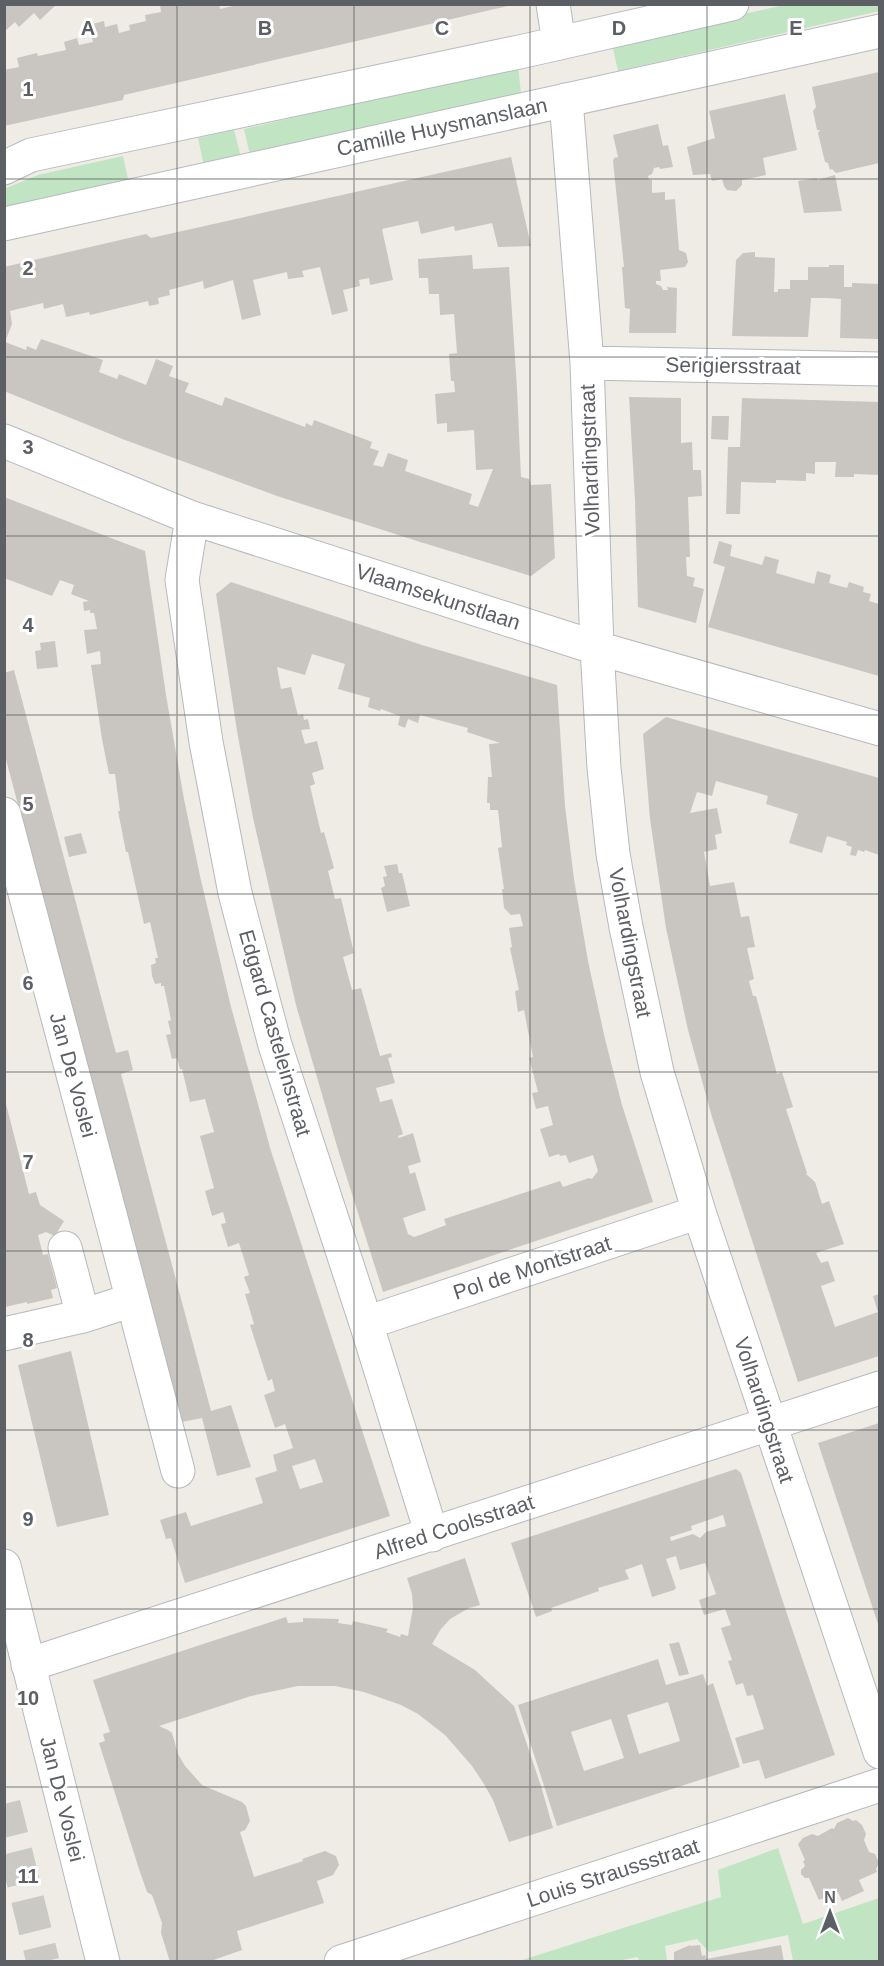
<svg xmlns="http://www.w3.org/2000/svg" width="884" height="1966" font-family="Helvetica,sans-serif">
  <rect width="100%" height="100%" fill="#eeece4"/>
  <path fill="#c1e4c3" d="M784,5h95v6l-261,60 -6,-27z
    M518,65l3,29 -271,61 -6,-26z
    M234,130l7,27 -37,9 -6,-28z
    M123,156l6,28 -124,28 -1,-23 34,-14z
    M778,1848l25,76 76,-26v63h-86l-5,-26 -79,17 -12,-13 -32,7 2,15h-27l-3,-4 -24,5 -94,-1 202,-64 -3,-27z"/>
  <path fill="#c9c6c1" fill-rule="evenodd" d="M4,4h53l-17,16 -6,-7 -15,14 -4,-5 -11,10z
    M160,4h59l1,5 21,-5 271,1 -388,90 -1,5 -119,26v-56l15,-3 -2,-9 20,-5 1,3 28,-6 -2,-8 13,-4 2,7 14,-3 -4,-17 15,-4 1,6 12,-3 2,9 11,-3 -1,-5 17,-4 -1,-6 16,-3z
    M879,72v91l-43,10 -4,-4 -2,1 -2,-7 -3,-1 -7,-29 2,-3h-3l-4,-19 3,-4 -4,-20z
    M785,94l12,56 -34,8 3,17 -24,5v5l-6,6 -9,-1 -3,-4 -2,-7 -10,2 -2,-7 -17,1 -6,-28 28,-9 -6,-27z
    M658,124l5,22 5,-1 5,22 -13,2 -1,-2 -5,1 -2,6 -4,2 1,4h3v13l13,-1v8l10,-1 4,51 7,3 2,9 -3,5 -25,3 1,11h-5v3l5,2 2,4h5l-1,-3 10,1 -1,45h-47l1,-24 -5,-1 -3,-41h2l-11,-106 1,-3 4,-1 -5,-22z
    M511,157l20,89 -33,1 -6,-24 -37,8 -1,-5 -33,8 -3,-13 -36,8 11,51 -23,5 -1,-7 -10,2 1,6 -17,4 5,21 -16,4 -12,-48 -18,4 2,6 -16,2 -1,-7 -34,8 8,35 -19,5 -9,-40 -29,9 -1,-8 -34,9 1,5 -12,3 1,6 -10,2 -1,-5 -58,14 -1,-3 -23,5 -3,-13 -19,5 -1,-6 -33,8 2,13 -7,18 21,8 1,-4 9,4 5,-11 62,21 -4,12 18,7 2,-5 27,11 10,-26 17,7 -4,10 20,7 -4,9 37,14 3,-9 80,30 1,-4 6,3 2,-6 58,22 -2,6 9,3 -6,14 10,2 5,-14 20,7 -3,11 67,23 -3,10 9,3 15,-38 -17,1 -2,-40 -27,2v-9l-10,1 -2,-30 20,-2 -1,-11h-3l-2,-27 8,-1 -3,-39 -14,1 -1,-21h-10l-1,-16h-9l-1,-19 54,-4 1,14 36,-2 8,122 4,88 8,2 2,6 20,-1 4,74 -24,18 -114,-35 -140,-45 -152,-56 -121,-49v-124l142,-33 5,4z
    M835,175l7,36 -38,2 -6,-32 19,-3v2z
    M755,252v5l20,1 -1,34h4v-3h12v-9h18v-13h21v-2h15v22h8v-4l27,1v55l-39,-1 1,-39 -14,-1h-16l-3,39 -76,-1 4,-76 7,-7z
    M629,397l52,1v45l11,-1 1,28h8l1,26 -14,1 2,60h-4l1,19 8,2 -2,8 11,3 -8,34 -58,-16 -3,-107z
    M742,398l137,4v73l-25,-1v3h-19l1,-15h-21v12l-9,-1v8l-30,-1v3l-35,-1 -1,32h-14l2,-67h12z
    M712,416h17l-1,24 -17,-1z
    M4,497l141,54 21,144 18,104 16,77 31,131 40,144 119,365 -205,67 -14,-45 -5,1 -6,-19 26,-8 5,14 72,-23 -8,-25 22,-7 -4,-16 20,-7 -8,-24 -10,4 -11,-33 11,-4 -3,-12 -4,2 -18,-56 4,-1 -9,-30 5,-1 -6,-16 5,-2 -10,-32 -11,4 -7,-23 5,-1 -3,-11 -11,4 -7,-25 9,-3 -14,-52 14,-4 -9,-33 -15,3 -8,-33h-2l-3,-11 -5,1 -6,-24 5,-1 -3,-13 3,-1 -7,-34h-3v-3l-6,1 -3,-8 -1,-11 5,-2 -1,-5h3l-8,-36 -6,2 -16,-72h-2l-8,-41h2l-5,-37h-6l-7,-35 -11,-74 10,-1 -1,-13 -13,3 -3,-24 13,-1 -3,-16h-4v-3l-6,1 -1,-9 6,-1 -18,-7 3,-9 -14,-5 -8,16 -48,-18zM315,1459l8,23 -23,7 -8,-23z
    M719,541l13,4 -2,11 32,9 3,-9 14,4 -3,13 38,11 3,-13 14,4 -2,8 18,5 2,-6 15,5 -1,5 8,2 -2,7 10,3v72l-171,-49 17,-60 -12,-4z
    M231,582l191,63 135,40 8,121 9,73 14,82 17,78 17,66 31,97 -270,90 -44,-139 -43,-148 -43,-187 -16,-87 -21,-137zM312,654l33,10 -7,25 32,9 -2,9 12,4 1,-2 19,7 -2,9 7,3 3,-9 10,4 2,-8 48,13 -1,4 33,11 -11,1 3,33h-4l-1,26h3v7h8l4,37 -4,1 6,41h-2l2,19 7,7 9,-1 3,12 -14,2 3,19 -2,1 9,42 -4,1 3,21 6,-2 9,47 -4,1 9,34 -6,1 4,16 12,-3 5,19 -13,4 9,28 10,-3 1,2 6,-1 3,8 24,-8 5,16 -6,8 -3,-1 -26,9 -3,-6 -116,38 2,6 -26,10 -6,2 -6,-3 -5,-16 23,-8 -11,-38 -5,2 -2,-8 13,-4 -8,-29 -14,5 -1,-2 5,-2 -11,-35 -12,3 -4,-14 19,-5 -7,-25 4,-1 -1,-4 -11,3 -19,-68 -9,2 -9,-33 11,-4 -13,-55 -6,1 -7,-28 6,-3 -10,-36 -3,1 -11,-47 5,-2 -3,-11 12,-4 -7,-28 -12,3 -4,-14 9,-1 -2,-10 -4,1 -1,-6 -5,2 -7,-29 -10,2 -4,-22 28,8z
    M55,641l3,26 -21,2 -2,-18 6,-1 -1,-7z
    M14,670l102,383 12,-3 5,20 -12,4 90,337 20,-6 20,62 -34,9 -15,-58 -20,4 -178,-670v-79z
    M666,717l213,61v77l-14,-5 -1,2 -6,-2 -2,6 -6,-1 2,-8 -6,-2 1,-3 -20,-6 -5,17 -33,-10 9,-29 -32,-10 2,-8 -52,-15 -4,15 -15,-4 -7,21 27,-5 5,25 -7,2 2,14 -13,3 6,34 24,-4 7,35 8,-1 6,31 -8,1 7,31 -5,2 4,15h3l21,78 5,-2 11,35 -7,2 21,64 -1,1 9,8 7,22 7,-3 15,43 -28,9 5,10 7,-2 7,20 -14,5 14,41 43,-15 -5,-16 6,-2v62l-81,26 -86,-265 -24,-87 -22,-102 -16,-109 -7,-85z
    M81,833l6,20 -18,4 -5,-20z
    M397,864l2,9h3l8,33 -23,6 -6,-24 4,-2 -2,-9 4,-1 -3,-10z
    M4,1096l25,98 7,-2 4,13 24,16 -9,15 -9,-4 -8,3 5,20 5,-1 9,34 -6,2 2,8 -26,6v-2l-22,5z
    M71,1351l38,164 -52,12 -39,-162z
    M879,1423v204l-61,-184z
    M736,1469l5,4 44,135 50,147 -70,24 -6,-19 -16,4 -8,-26 29,-9 -11,-34 -6,1 -4,-13 -7,2 -8,-24 4,-1 -11,-32 10,-3 -6,-16 -21,6 -5,-15 17,-6 -11,-31 -25,7 -4,-14 -10,3 10,29 -2,2 -22,7 -10,-33 -17,6 4,9 -31,9 1,3 -48,17 1,3 -16,6 -25,-74zM723,1515l3,11 -20,6 -6,6 -7,-4 -22,7 -1,-4 22,-7 -1,-4z
    M465,1558l15,47 -11,3 -19,11 -9,10 -9,15 43,26 39,36 27,80 12,42 -44,14 -16,-42 -9,-16 -12,-18 -27,-31 -27,-21 -17,-9 -37,-13 -29,-6h-37l-47,10 -92,30 9,4 4,3 6,21 7,12 17,19 40,17 4,4 4,15 -5,9 -5,2 14,45 49,-16 -1,-2 23,-8 11,5 3,9 -6,10 -16,6 7,22 -87,28 5,19 -34,12h-38l-9,-29 1,-10 -10,-28 -5,-3 -8,-23 -40,-126 6,-2 -2,-7 7,-2 -17,-52 193,-63 2,6 15,-1v-4l36,1 -1,4 14,2 1,-4 35,8 -2,3 14,5 1,-3 7,2 5,-28 -1,-14 -5,-16z
    M679,1642l10,32 -10,2 -10,-32z
    M658,1659l8,26 37,-11 4,12 6,-3 27,84 -183,59 -39,-121zM668,1702l12,39 -41,13 -12,-39zM611,1719l13,39 -40,13 -13,-39z
    M848,1818l5,3 3,-1 6,5 4,9 -2,6 5,12 6,2 4,9 -3,6 1,3 -18,8 5,11 -22,10 -4,-9 -19,8 -10,-22h-4l-4,-4v-4l4,-4 -2,-5 2,-1 -7,-16 5,-6 9,-4 6,2 14,-8 2,1 3,-6z
    M690,1945l1,1 9,-1 2,11 3,-1 1,4 75,-14 3,17h-110v-10z"/>
  <g fill="none" stroke-linecap="round" stroke-linejoin="round">
    <path stroke="#cac9c4" stroke-width="33" stroke-dasharray="33 16" stroke-linecap="butt" d="M4,1804l39,158"/>
    <g stroke="#b6b9bd" stroke-width="35">
      <path id="street" d="M553,4l6,39
        M566,100l21,263 10,285 7,120 9,86 13,73 31,145 42,140 181,540
        M587,363l293,6
        M4,441l188,77 405,130 283,81
        M192,518l-10,62 24,162 29,151 40,152 91,278 66,212
        M4,814l174,657
        M65,1248l18,68
        M366,1323l333,-111
        M4,1334l79,-18 49,-16
        M28,1665l852,-277
        M341,1962l539,-177"/>
    </g>
    <g stroke="#b7babf" stroke-width="35">
      <path id="secondary" d="M4,168l27,-13 493,-104 208,-47
        M4,224l876,-193
        M4,1566l99,396"/>
    </g>
    <use href="#street" stroke="#fff" stroke-width="33"/>
    <use href="#secondary" stroke="#fff" stroke-width="33"/>
  </g>
  <path fill="none" stroke="#5c5f64" stroke-width="1.5" stroke-opacity="0.55" d="M177,4v1958M354,4v1958M530,4v1958M707,4v1958M4,179h876M4,357h876M4,536h876M4,715h876M4,894h876M4,1072h876M4,1251h876M4,1430h876M4,1609h876M4,1787h876"/>
  <g text-anchor="middle" stroke-width="6" stroke-linejoin="round" paint-order="stroke">
    <g font-size="21" fill="#5c5f64" stroke="#fff">
      <text transform="translate(442 127) rotate(-12)" y="7">Camille Huysmanslaan</text>
      <text transform="translate(733 366) rotate(1)" y="7">Serigiersstraat</text>
      <text transform="translate(590 460) rotate(-92)" y="7">Volhardingstraat</text>
      <text transform="translate(438 597) rotate(18)" y="7">Vlaamsekunstlaan</text>
      <text transform="translate(630 943) rotate(79)" y="7">Volhardingstraat</text>
      <text transform="translate(275 1033) rotate(74)" y="7">Edgard Casteleinstraat</text>
      <text transform="translate(73 1075) rotate(75)" y="7">Jan De Voslei</text>
      <text transform="translate(532 1268) rotate(-18)" y="7">Pol de Montstraat</text>
      <text transform="translate(764 1410) rotate(72)" y="7">Volhardingstraat</text>
      <text transform="translate(454 1527) rotate(-18)" y="7">Alfred Coolsstraat</text>
      <text transform="translate(62 1799) rotate(76)" y="7">Jan De Voslei</text>
      <text transform="translate(613 1873) rotate(-18)" y="7">Louis Straussstraat</text>
    </g>
  </g>
  <g font-size="20" text-anchor="middle" font-weight="bold" fill="#5c5f64" stroke="#fff" stroke-width="6" stroke-linejoin="round" paint-order="stroke">
    <text x="88" y="35">A</text>
    <text x="265" y="35">B</text>
    <text x="442" y="35">C</text>
    <text x="619" y="35">D</text>
    <text x="796" y="35">E</text>
    <text x="28" y="96">1</text>
    <text x="28" y="275">2</text>
    <text x="28" y="454">3</text>
    <text x="28" y="632">4</text>
    <text x="28" y="811">5</text>
    <text x="28" y="990">6</text>
    <text x="28" y="1169">7</text>
    <text x="28" y="1347">8</text>
    <text x="28" y="1526">9</text>
    <text x="28" y="1705">10</text>
    <text x="28" y="1883">11</text>
  </g>
  <rect width="884" height="1966" fill="none" stroke="#5c5f64" stroke-width="12"/>
  <g transform="translate(830 1912)" stroke="#ffffff" stroke-width="4.5" paint-order="stroke">
  <path d="M0-4.5L10 22L0 15L-10 22Z" fill="#5c5f64"/>
  <text y="-9" font-size="16" font-weight="bold" text-anchor="middle" fill="#5c5f64">N</text>
  </g>
</svg>
